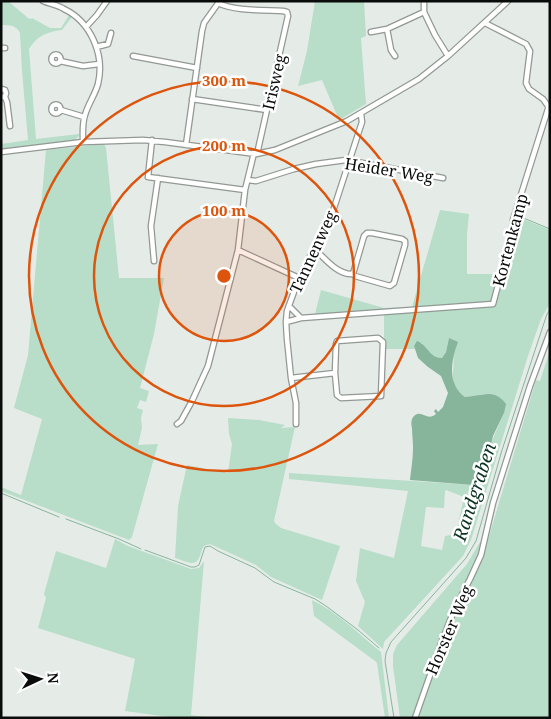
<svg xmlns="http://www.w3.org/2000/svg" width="551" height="719" font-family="'Noto Serif',serif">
  <rect width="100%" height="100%" fill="#e5ece8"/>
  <path fill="#b8ddc8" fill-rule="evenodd" d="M1,1h7l20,17 3,1 1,-1 18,10h11l8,-13 3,2 -10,13c-16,2 -25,6 -33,19l7,90 43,-5v2l-4,4 -74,10v-6l27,-4 -6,-69 -2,-38c-4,-8 -10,-8 -19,-8z
    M315,1h49l2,35 -5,2 5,66 -27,16 -17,-40 -24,6 9,-35z
    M104,144l2,4 13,130h45l-10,56 -14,54 9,3 -3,11 -6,-2 -3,8 6,2 -2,8 1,10 -4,17 20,-1 -26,93 -3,3 -128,-49v-4l20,8 21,-76 -28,-11 14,-53 18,-205z
    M440,210l29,4 -2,20v40h33l-8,21 4,10 22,-88 32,13v73l-9,16 -13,37 -57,184 -8,16 -79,86 -1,7 -25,-23 7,-24 -9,-21 4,-33 34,10 14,-67 -119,-12v-6l184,12 31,-72 -2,-14c-15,-9 -21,-3 -37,-2 -19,-13 -9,-25 -12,-44 -1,-5 -3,-10 -4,-15l-3,14 -4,6c-10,0 -14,-7 -20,-15l-8,3 1,3h-31v-38l-69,3 6,-24 63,18 28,-1zM446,490l18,7 -8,37 -11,2 -3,14 -21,-4 5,-39 18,1 1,-17z
    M550,350v368h-133c12,-36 24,-71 39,-106 8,-19 18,-37 27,-56l53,-176 4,1z
    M228,418l31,2 26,5 -4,3 14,-1 -21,94 2,3 5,4 59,18 -18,54 -51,-23 -15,-12 -46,-21 -6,2c-3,4 -3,8 -5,12 -4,10 -16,2 -24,0l3,-52 9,-41 41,8 4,-29 -3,-10z
    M115,539l13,7 63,23 8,-1 5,-7 -13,154 21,3h-36l-51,-7 10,-52 -97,-31 8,-30 -2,-4 12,-43 50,17z
    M480,542l2,1c-8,27 -23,51 -34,77 -13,32 -22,66 -35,98h-13l-7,-52v-12l4,-9 70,-81z
    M312,600c25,12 48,35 69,52l8,66h-4l-8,-55 -2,-2 -61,-45z"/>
  <path fill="#86b59c" d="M449,338l9,4c-7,18 -11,42 7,55 17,-1 29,-9 41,7l-2,9 -11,23 -10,42 -10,7 -63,-5c1,-10 3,-21 3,-32 0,-7 -1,-14 -1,-20 -1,-4 -1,-9 2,-12 8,-7 13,6 22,-2l-2,-3 2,-2 2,3 5,-5 5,-14 -7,-17 -13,-9 -10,-9 -4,-12 3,-5c11,4 12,17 25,17l4,-6z"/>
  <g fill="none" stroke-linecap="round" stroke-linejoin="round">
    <path stroke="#86b59c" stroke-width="1" d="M521,217l29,12
      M1,493l58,24
      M66,519l53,20 22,10
      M145,550l46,17h4l4,-2 6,-18 5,-1 8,5 37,17 19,14 41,17 11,7 32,24 21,18
      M394,718l-9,-57 1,-8 5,-11 75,-84 10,-17 26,-91 45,-136 3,-4"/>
    <g stroke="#929894" stroke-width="7">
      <path id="minor" d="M43,1c7,3 15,4 21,8 27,13 41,46 34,75 -3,11 -10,20 -13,31 -3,9 -2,18 -2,27
        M424,1v11l11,23 13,21
        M218,3c15,8 47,7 65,8l4,1 1,4 -31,138
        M86,27l11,-12 10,-14
        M387,29l4,21 4,6
        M371,32l16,-3 37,-17
        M96,47l12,-3 3,-11
        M1,48h4
        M51.5 59a4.5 4.5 0 1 1 9 0a4.5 4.5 0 1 1-9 0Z
        M133,56l64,12
        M60,61l23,5 16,-2
        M1,89l4,1 1,3 -1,4h-4
        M5,97l2,5 3,24
        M192,99l75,11
        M51.5 109a4.5 4.5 0 1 1 9 0a4.5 4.5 0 1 1-9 0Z
        M61,110l23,7
        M152,140l-4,37 97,13
        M186,145l16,-114 2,-8 15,-21
        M1,152l82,-10 60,-2 22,2 91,12 19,-4 72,-29 72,-42 29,-23 60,-55
        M248,180l8,1 38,-12 22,-5 30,-4 97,18
        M315,249c10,10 23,26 38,25l2,2 35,10 4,-3 11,-38v-4l-3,-2 -30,-6h-5l-3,3 -11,38
        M238,250l61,28
        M154,261l-3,-35 7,-48
        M289,306l12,12
        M286,322l15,-4 192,-14 18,-68 2,-16 35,-111v-3l-5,-7 -14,-10 -3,-6 4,-32 -4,-7 -41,-21
        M291,378l44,-5 2,22 4,3 40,-2 2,-54 -5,-4 -41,3 -1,3 -1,29
        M177,424l4,-3 11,-20 16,-35 30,-116 7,-60 9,-37
        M296,424v-21l-5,-25 -4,-39 -1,-17 1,-11 12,-33 33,-64 30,-92 -1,-8
        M415,718l27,-77 13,-33 15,-29 11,-24 12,-52 37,-117 20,-54"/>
    </g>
    <use href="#minor" stroke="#fff" stroke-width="4.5"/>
  </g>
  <circle cx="224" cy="276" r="65" fill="#dd550c" fill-opacity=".12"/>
  <g fill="none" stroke="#dd550c" stroke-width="2.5">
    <circle cx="224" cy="276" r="65"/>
    <circle cx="224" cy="276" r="130"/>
    <circle cx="224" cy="276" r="195"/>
  </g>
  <g text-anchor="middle" stroke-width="5" stroke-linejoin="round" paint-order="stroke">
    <g font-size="16" fill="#0a0c0b" stroke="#fff">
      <text transform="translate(274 82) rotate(-77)" y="6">Irisweg</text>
      <text transform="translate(389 170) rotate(9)" y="6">Heider Weg</text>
      <text transform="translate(510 240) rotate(-75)" y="6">Kortenkamp</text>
      <text transform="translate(313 252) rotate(-65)" y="6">Tannenweg</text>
      <text transform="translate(449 630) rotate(-67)" y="6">Horster Weg</text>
    </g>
    <g font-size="18" font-style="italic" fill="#093220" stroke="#fff">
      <text transform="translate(475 492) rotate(-72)" y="6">Randgraben</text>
    </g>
  </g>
  <circle cx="224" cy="276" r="8" fill="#dd550c" stroke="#fff" stroke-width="2.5"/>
  <g font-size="15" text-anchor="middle" font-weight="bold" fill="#dd550c" stroke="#fff" stroke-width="5" stroke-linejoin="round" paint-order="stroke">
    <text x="224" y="86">300 m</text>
    <text x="224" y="151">200 m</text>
    <text x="224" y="216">100 m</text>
  </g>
  <rect width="551" height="719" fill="none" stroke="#0a0c0b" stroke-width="5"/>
  <g transform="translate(40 679) rotate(86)" stroke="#ffffff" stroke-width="4" paint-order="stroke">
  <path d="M0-4L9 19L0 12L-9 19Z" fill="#0a0c0b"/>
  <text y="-8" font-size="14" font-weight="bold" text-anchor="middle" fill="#0a0c0b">N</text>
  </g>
</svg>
